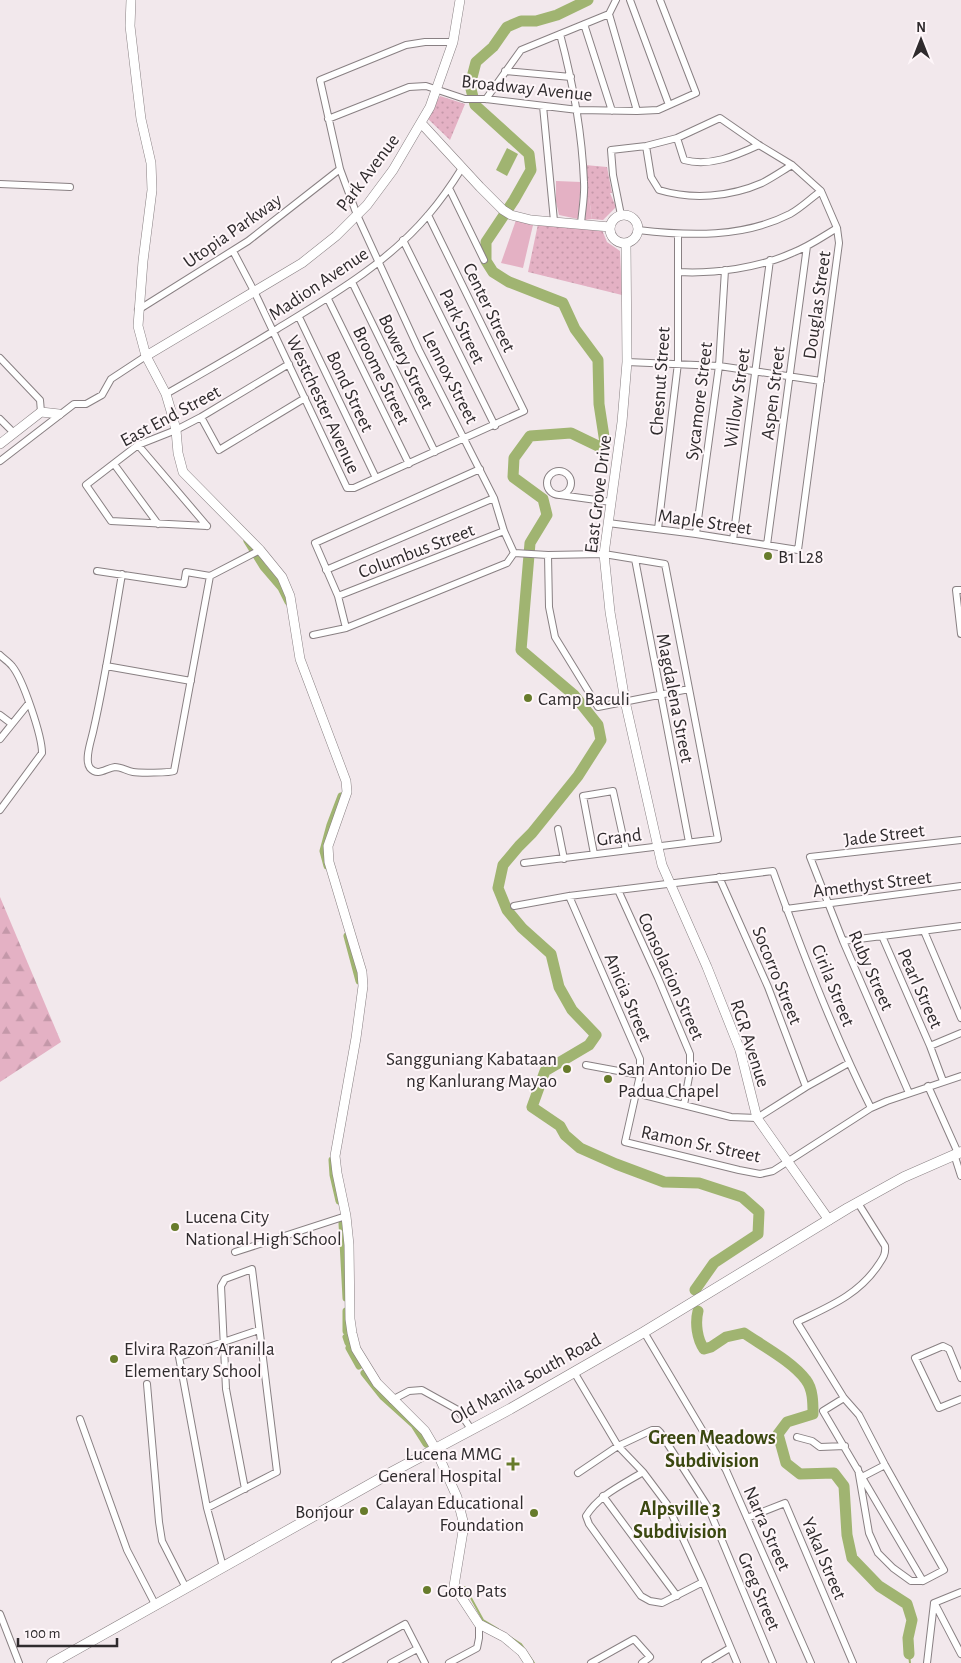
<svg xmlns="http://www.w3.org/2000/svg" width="961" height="1663" font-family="'Alegreya Sans',sans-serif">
  <defs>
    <pattern id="grass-dots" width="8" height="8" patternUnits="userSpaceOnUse" patternTransform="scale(1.25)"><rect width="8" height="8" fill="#e4b1c4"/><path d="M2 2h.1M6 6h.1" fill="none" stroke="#c498a9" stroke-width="1.8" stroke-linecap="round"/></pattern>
    <pattern id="forest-firs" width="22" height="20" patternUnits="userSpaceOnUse" patternTransform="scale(1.25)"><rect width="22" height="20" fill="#e4b1c4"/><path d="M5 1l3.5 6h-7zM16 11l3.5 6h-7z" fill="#c498a9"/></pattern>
  </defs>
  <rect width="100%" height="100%" fill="#f2e8ec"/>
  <path fill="url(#grass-dots)" d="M440,96l25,8 -15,36 -23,-22z
    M585,165l22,2 5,26h-2l6,14 -13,13 -11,-1 -3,-22h-2z
    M538,224l64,6 5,12 13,9 2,44 -94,-23z"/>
  <path fill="url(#forest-firs)" d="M0,897l61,145 -61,40z"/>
  <path fill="#e4b1c4" d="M556,181l25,1 -3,37 -19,-4 -3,-13z
    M587,197h2l3,22 -7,1z
    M516,220l17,5 -10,43 -22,-5z"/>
  <path fill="#a0b471" d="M507,148l11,6 -11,22 -11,-6z"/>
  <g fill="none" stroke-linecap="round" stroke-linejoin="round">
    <path stroke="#a0b471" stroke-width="2" d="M465,1587l18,33 15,9
      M510,1637l11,7 13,19
      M909,1654l1,9"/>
    <path stroke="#a0b471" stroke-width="7" d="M247,541l16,26 18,21 7,14
      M327,866l-4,-15 7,-26 11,-29
      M347,936l12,45
      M332,1160l1,15 6,26
      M342,1223l4,75
      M346,1311v20
      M346,1337l2,6
      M349,1348l10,18
      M364,1373l19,24 31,28 12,19"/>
    <path stroke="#a0b471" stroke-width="11" d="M588,0l-31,15 -21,6h-15l-14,6 -14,20 -17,15 -6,23 5,20 54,49 2,16 -17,30 -28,42v19l7,11 16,10 54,21 12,26 23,31 1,44 6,39 -5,4 -29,-14 -41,3 -16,22 -1,19 30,22 4,16 -17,28 -9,107 53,45 24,30 3,15 -23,36 -46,57 -13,13 -16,19 -5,23 9,22 15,18 29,26 8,33 13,23 24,25 -7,10 -44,26 -13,36 28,19 5,9 15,13 36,16 48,18 35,1 43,14 17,15 -1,22 -44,29 -19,27
      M698,1311c-3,12 -1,28 6,38l7,-2 15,-10 18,-4c19,13 49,29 62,47 7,9 7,23 7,34l-26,8 -9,12 8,29 14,11 34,-1 10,13 3,49 5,23 27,28 28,18 5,16 -4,18 1,16"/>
    <g stroke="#898083" stroke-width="8">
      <path id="street" d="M630,0l39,105
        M609,14l28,97
        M584,24l28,87
        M560,34c13,49 22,97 24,148 1,14 -2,28 -3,42
        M453,42h-28l-19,3 -86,35 20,89 17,46 62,135 75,148 10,33 10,22
        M505,71l66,6
        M486,99l35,-49 88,-36 7,-14
        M543,106l11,115
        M328,119l81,-32 17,-1 39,13h21l92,11 59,1 21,-1 38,-17 -36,-93
        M677,138l7,22c26,7 51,-4 75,-15
        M646,146l5,31 8,13c33,10 71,7 103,-7 10,-5 20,-12 30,-18
        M0,184l70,3
        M449,188l35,72
        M638,230c51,6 105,8 152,-16 11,-6 21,-16 31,-23
        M403,240l92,186
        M233,251l21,40 93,197h7l170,-77 -96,-196
        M678,272c36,2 81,-4 114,-19 16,-6 30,-16 45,-25
        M352,282l83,170
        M328,299l81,165
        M138,310l110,-69 92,-72
        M299,317l77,161
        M0,358l40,42 1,12
        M627,362l92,4 102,15
        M166,394c37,-21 75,-43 111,-65 54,-33 111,-66 152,-115 12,-14 23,-30 33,-46
        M201,417l18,33 86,-52
        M0,419l14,14
        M138,445l69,81
        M0,461l74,-57h12l16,-9 9,-16 35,-23
        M114,464l44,60
        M547 483a12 12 0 1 1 24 0a12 12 0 1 1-24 0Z
        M560,495l51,7
        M608,523l88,11 102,16 41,-307 -2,-15 -16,-37 -29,-26 -33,-20 -39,-27 -43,20 -31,8 -35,4 2,25 8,40
        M207,526l-96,-5 -25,-36 52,-40 38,-15 25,-13 88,-53
        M658,529l20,-166v-128
        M696,534l23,-168 6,-96
        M733,540l37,-280
        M767,545l40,-299
        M514,553l34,2 56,-1 61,10 53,275 -194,24
        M548,555l1,52 6,30 43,70 91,-18
        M635,559l54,283
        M326,570l168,-72
        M97,571l87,13 2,-12 24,4 50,-26
        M122,574c-9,53 -17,106 -29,158 -2,9 -9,28 -3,36 8,9 16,0 25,-1 6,0 12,4 18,5 5,1 37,1 41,-1l36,-195
        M961,590h-5l5,44
        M338,596l166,-65
        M346,628l-8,-32 -23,-53 165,-74
        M313,635l33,-7 92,-37 69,-28 7,-10
        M0,655c4,4 9,7 12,11 11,13 30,70 30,87l-42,57
        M106,666l85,15
        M0,715l12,9
        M0,739l29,-36
        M558,829l6,30
        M594,854l-11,-58 30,-5 13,59
        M719,877l49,110 38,100
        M618,890l40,88 32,76v17l-6,34
        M569,896l71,163v16l-15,67 114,28 21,4 13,-3 98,-63 16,-7 74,-25
        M514,906l55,-10 204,-25c29,81 60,161 98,237
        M786,909l175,-23
        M924,931l37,87
        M882,936l48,110 13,35
        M843,941l118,-15
        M930,1046l31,-13
        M586,1065l54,10
        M928,1086l30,67
        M636,1093l95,24 26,1 49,-31 43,-24
        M909,1093l-66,-152 -33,-84 151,-17
        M954,1154l7,22
        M858,1203l27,43c1,8 -2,12 -6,18 -20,31 -51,43 -82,58l47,76 15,17 26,50 59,105 -21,11h-12l-18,-13 -15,-15 -9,-20 -11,-64
        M235,1252l111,-36
        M644,1332l82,138 85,193
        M574,1372l44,74 25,26 24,32 36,78 34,81
        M961,1378l-12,-29 -6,-3 -28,12 24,50 22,-9
        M147,1384l12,138 3,19 24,47
        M844,1398l-21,13 100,170
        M392,1400l17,-9 13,-1 36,20 13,19
        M80,1419l47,131 29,56
        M797,1437l15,4 8,6 25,-1
        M643,1472c-21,13 -44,23 -57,44l3,8 52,72 9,5 12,2 41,-21
        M578,1473l40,-27 34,-16h6l2,2 48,75 65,156
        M862,1477l23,-12
        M603,1496l74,100
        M207,1508l70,-36 -25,-203 -27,10 -4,7 5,103 19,100
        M747,1518l38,-15 68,160
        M223,1567l-16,-59 -28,-151 80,-27
        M934,1603l27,-11
        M935,1604l26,50
        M0,1614l19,49
        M335,1663l70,-39 20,39
        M391,1663l26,-14
        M449,1663l28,-15 2,-10v-14
        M591,1663l43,-24 16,18 -8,6
        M705,1663l25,-15
        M927,1663l7,-60"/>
    </g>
    <g stroke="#898083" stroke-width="10">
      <path id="secondary" d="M131,0l-1,26 7,60 4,33 10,44 1,27 -9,71 -5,65 8,30 20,38 5,17 5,19 2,23 5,19 77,78 22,27 8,19 10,63 46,122 1,11 -19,54 1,16 33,110 1,14 -7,52 -21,118 2,17 9,43 3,29 1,74 2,14 4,16 21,34 48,48 10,17 22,49 7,28 -10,61 25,38 25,13 18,15 7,11
        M421,123l59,64 23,23 8,5 20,5 79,7
        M610 229a14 14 0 1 1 28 0a14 14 0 1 1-28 0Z
        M626,243l1,119 -5,60 -18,132 6,58 15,89 37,164 45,102 33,83 17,68 72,102
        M146,356l156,-93 34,-27 31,-31 26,-35 37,-63 23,-65 7,-42
        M0,444l41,-32 18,2"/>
    </g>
    <g stroke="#898083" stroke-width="11">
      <path id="primary" d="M52,1663l340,-191 118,-63 134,-77 204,-124 56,-31 57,-25"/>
    </g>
    <use href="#street" stroke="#fff" stroke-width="6"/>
    <use href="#secondary" stroke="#fff" stroke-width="9"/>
    <use href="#primary" stroke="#fff" stroke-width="10"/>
  </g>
  <g fill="#677b2b" stroke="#fef6f9" stroke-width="2">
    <circle cx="768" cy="556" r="5"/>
    <circle cx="528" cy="698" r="5"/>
    <circle cx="567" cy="1069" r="5"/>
    <circle cx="608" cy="1079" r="5"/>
    <circle cx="175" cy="1227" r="5"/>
    <circle cx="114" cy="1359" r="5"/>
    <path d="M510.5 1456.5h5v5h5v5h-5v5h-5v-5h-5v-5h5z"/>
    <circle cx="364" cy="1511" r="5"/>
    <circle cx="534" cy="1513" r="5"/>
    <circle cx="427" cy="1590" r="5"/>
  </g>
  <g text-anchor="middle" stroke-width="4" stroke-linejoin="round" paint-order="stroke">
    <g font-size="19" fill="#2f2b2d" stroke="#fef6f9">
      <text transform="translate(527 87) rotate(6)" y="7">Broadway Avenue</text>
      <text transform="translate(367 172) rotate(-53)" y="7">Park Avenue</text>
      <text transform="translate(232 230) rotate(-35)" y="7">Utopia Parkway</text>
      <text transform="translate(318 283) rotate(-34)" y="7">Madion Avenue</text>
      <text transform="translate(816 305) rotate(-82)" y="7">Douglas Street</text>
      <text transform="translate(490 307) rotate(64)" y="7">Center Street</text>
      <text transform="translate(463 326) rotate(64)" y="7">Park Street</text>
      <text transform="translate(407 361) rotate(64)" y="7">Bowery Street</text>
      <text transform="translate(382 375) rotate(64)" y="7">Broome Street</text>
      <text transform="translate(451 377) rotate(63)" y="7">Lennox Street</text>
      <text transform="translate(659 381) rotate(-86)" y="7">Chesnut Street</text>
      <text transform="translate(351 391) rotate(65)" y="7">Bond Street</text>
      <text transform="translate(772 393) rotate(-83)" y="7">Aspen Street</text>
      <text transform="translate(736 398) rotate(-82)" y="7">Willow Street</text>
      <text transform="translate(698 401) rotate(-83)" y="7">Sycamore Street</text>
      <text transform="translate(324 404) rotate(65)" y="7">Westchester Avenue</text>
      <text transform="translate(170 415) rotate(-28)" y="7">East End Street</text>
      <text transform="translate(597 494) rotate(-83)" y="7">East Grove Drive</text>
      <text transform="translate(705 521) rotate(8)" y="7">Maple Street</text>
      <text transform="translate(416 550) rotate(-21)" y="7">Columbus Street</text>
      <text transform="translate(676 698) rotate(79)" y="7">Magdalena Street</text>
      <text transform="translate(884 834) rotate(-7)" y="7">Jade Street</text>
      <text transform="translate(619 836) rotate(-7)" y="7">Grand</text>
      <text transform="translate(872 883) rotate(-7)" y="7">Amethyst Street</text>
      <text transform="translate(872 970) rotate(66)" y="7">Ruby Street</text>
      <text transform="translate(778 975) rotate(68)" y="7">Socorro Street</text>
      <text transform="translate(672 976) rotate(66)" y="7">Consolacion Street</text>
      <text transform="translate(834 985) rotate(68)" y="7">Cirila Street</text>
      <text transform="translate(921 988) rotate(66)" y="7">Pearl Street</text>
      <text transform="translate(629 997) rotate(67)" y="7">Anicia Street</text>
      <text transform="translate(751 1043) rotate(72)" y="7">RGR Avenue</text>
      <text transform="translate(701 1143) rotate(12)" y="7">Ramon Sr. Street</text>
      <text transform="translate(525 1378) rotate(-29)" y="7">Old Manila South Road</text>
      <text transform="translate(768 1528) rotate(66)" y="7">Narra Street</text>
      <text transform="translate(825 1558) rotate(67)" y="7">Yakal Street</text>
      <text transform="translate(760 1591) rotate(67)" y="7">Greg Street</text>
    </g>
    <g font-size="19" fill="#2f2b2d" stroke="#fef6f9" text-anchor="start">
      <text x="778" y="563">B1 L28</text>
      <text x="538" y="705">Camp Baculi</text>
      <text x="557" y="1065" text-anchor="end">Sangguniang Kabataan<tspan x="557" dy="22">ng Kanlurang Mayao</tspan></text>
      <text x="618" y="1075">San Antonio De<tspan x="618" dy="22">Padua Chapel</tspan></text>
      <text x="185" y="1223">Lucena City<tspan x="185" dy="22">National High School</tspan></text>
      <text x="124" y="1355">Elvira Razon Aranilla<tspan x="124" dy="22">Elementary School</tspan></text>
      <text x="502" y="1460" text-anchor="end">Lucena MMG<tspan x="502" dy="22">General Hospital</tspan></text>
      <text x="524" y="1509" text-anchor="end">Calayan Educational<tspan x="524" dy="22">Foundation</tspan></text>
      <text x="354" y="1518" text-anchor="end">Bonjour</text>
      <text x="437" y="1597">Goto Pats</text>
    </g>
    <g font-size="20" font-weight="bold" fill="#3b4810" stroke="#fef6f9">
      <text x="712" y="1444">Green Meadows<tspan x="712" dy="23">Subdivision</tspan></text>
      <text x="680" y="1515">Alpsville 3<tspan x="680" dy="23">Subdivision</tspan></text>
    </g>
  </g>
  <g transform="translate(921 40)" stroke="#fef6f9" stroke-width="4" paint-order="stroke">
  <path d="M0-4L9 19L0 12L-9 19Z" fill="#2f2b2d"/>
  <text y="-8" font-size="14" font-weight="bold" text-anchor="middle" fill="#2f2b2d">N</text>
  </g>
  <path d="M18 1638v8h99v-8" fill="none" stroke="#2f2b2d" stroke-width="2.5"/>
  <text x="25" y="1638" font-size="15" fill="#2f2b2d" stroke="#fef6f9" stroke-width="4" paint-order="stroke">100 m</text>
</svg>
